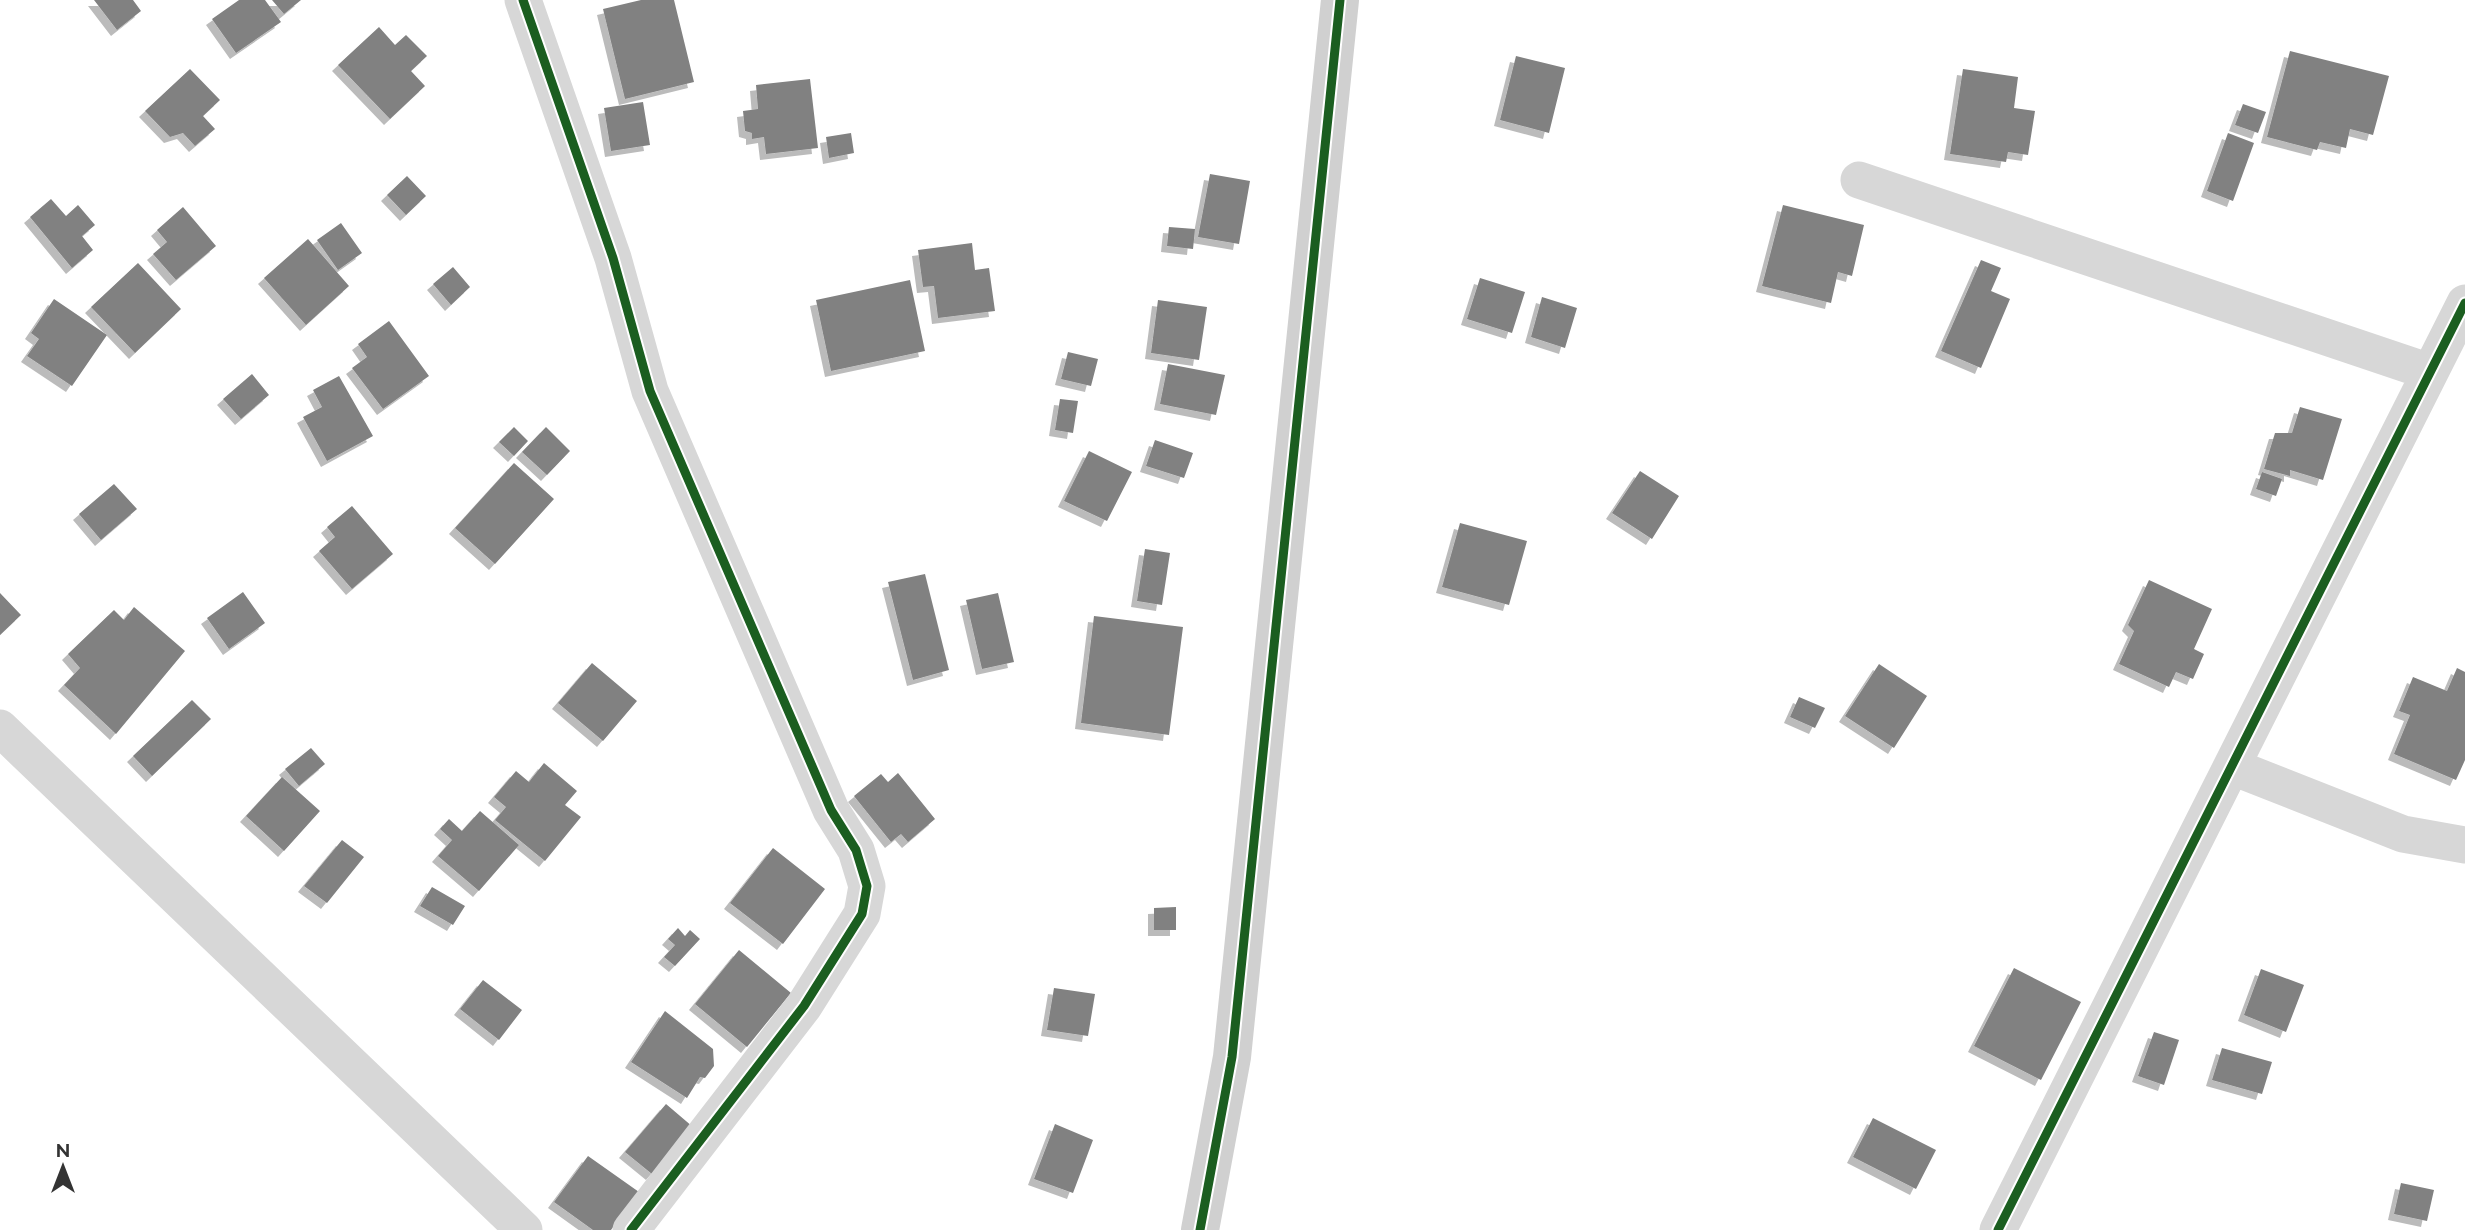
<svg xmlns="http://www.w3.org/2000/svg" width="2465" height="1230" font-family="Raleway,sans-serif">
  <defs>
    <filter id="shadow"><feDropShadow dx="-6" dy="6" stdDeviation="0" flood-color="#0004"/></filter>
  </defs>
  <rect width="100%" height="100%" fill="#fff"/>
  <path fill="#818181" filter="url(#shadow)" d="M94,0h39l8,11 -24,19z
    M239,0h26l16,22 -45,31 -24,-34z
    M272,0h29l-17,14z
    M641,0h33l20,82 -69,17 -22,-90z
    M379,27l16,18 11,-10 21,21 -16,15 14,15 -35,33 -52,-54z
    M2290,51l99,25 -16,59 -23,-6 -4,19 -26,-6 -3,8 -50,-13z
    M1516,56l49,12 -16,65 -49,-13z
    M190,69l30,31 -17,16 12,13 -20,17 -12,-13 -13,4 -25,-26z
    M1963,69l55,8 -4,31 21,3 -7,44 -20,-3 -2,10 -56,-8z
    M810,79l8,69 -52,6 -2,-17 -12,2v-6l-7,-2 -2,-20 15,-2 -2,-24z
    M643,102l7,43 -39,6 -7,-43z
    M2243,104l23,8 -8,21 -23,-8z
    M851,133l3,20 -25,5 -3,-21z
    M2228,133l26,10 -21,58 -26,-10z
    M1210,174l40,7 -11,63 -41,-7z
    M407,176l19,20 -20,19 -19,-20z
    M51,199l15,17 12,-11 17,20 -13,11 11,14 -21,18 -42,-51z
    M1783,205l81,20 -12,51 -14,-4 -7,31 -69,-17z
    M183,207l33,39 -40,34 -23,-26 14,-12 -10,-12z
    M341,223l21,30 -24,17 -21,-30z
    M1169,227l26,2 -2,20 -26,-3z
    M308,239l41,47 -43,39 -42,-47z
    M972,243l3,27 14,-2 6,43 -57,7 -4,-32 -11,1 -5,-37z
    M1981,260l20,8 -10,23 19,8 -29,69 -40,-17z
    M138,263l43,46 -46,44 -44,-46z
    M453,267l17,20 -19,18 -18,-21z
    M1480,278l45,14 -13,41 -45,-14z
    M910,280l15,71 -94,20 -15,-71z
    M1542,297l35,11 -12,40 -34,-11z
    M54,299l53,36 -35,51 -45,-30 12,-17 -8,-6z
    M1158,300l49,7 -8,53 -48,-7z
    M389,321l40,55 -46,33 -31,-41 15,-11 -9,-13z
    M1068,352l30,7 -7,27 -30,-7z
    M1168,364l57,11 -9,40 -56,-11z
    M252,374l17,21 -28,24 -18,-20z
    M339,376l34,60 -46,25 -24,-44 19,-10 -9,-17z
    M1060,399l18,2 -5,32 -18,-3z
    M2300,407l42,12 -19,61 -33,-10v6l-26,-7 11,-36h17z
    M514,427l14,14 -14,15 -15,-14z
    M546,427l24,24 -23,24 -25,-23z
    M1155,440l38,13 -9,25 -38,-12z
    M1089,451l43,21 -25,49 -43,-20z
    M514,463l40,36 -59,65 -40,-36z
    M1640,471l39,25 -27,43 -40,-26z
    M2262,472l20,7 -6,17 -20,-7z
    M114,484l23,25 -36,31 -22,-26z
    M352,506l41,48 -41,35 -33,-38 16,-14 -8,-10z
    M1460,523l67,18 -18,64 -67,-18z
    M1145,549l25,4 -8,52 -25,-4z
    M925,574l24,96 -36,10 -25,-98z
    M2149,580l63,29 -18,40 10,5 -11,25 -17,-7 -7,15 -50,-23 15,-33 -6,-6z
    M243,592l22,31 -36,26 -22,-31z
    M0,593l21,22 -21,20z
    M998,593l16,69 -32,7 -16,-69z
    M134,607l51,44 -69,83 -52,-49 16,-17 -12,-14 46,-44 10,10z
    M1094,616l89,11 -14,108 -88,-12z
    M592,663l45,38 -34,40 -45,-38z
    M1879,664l48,32 -33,52 -49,-32z
    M2457,668l8,4v88l-9,20 -62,-26 16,-39 -11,-4 14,-34 34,14z
    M1799,697l26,11 -10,20 -25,-11z
    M192,700l19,19 -59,57 -19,-20z
    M311,748l14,16 -26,22 -14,-17z
    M544,763l33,28 -12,14 16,12 -36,44 -50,-41 11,-13 -12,-10 22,-26 13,11z
    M898,773l37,46 -27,23 -7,-8 -10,8 -37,-46 27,-22 7,8z
    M282,777l38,34 -36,40 -38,-35z
    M480,811l39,34 -40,46 -41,-35 14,-16 -12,-11 9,-10 13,12z
    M342,840l22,17 -37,46 -23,-17z
    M773,848l52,41 -42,55 -53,-41z
    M432,887l33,19 -12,19 -33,-19z
    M1176,907v23h-22v-22z
    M678,928l7,8 5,-6 10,9 -25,27 -11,-9 11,-12 -7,-6z
    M739,950l52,43 -44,54 -52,-43z
    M2014,968l67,34 -40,78 -67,-34z
    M2261,969l43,16 -18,47 -42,-17z
    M483,980l39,30 -23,30 -39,-31z
    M1054,988l41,6 -7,42 -41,-6z
    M665,1011l48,38 1,17 -9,12 -5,-1 -13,21 -56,-36z
    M2154,1032l25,8 -15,45 -26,-9z
    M2222,1048l50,14 -10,32 -50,-14z
    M666,1104l27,23 -41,47 -27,-22z
    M1873,1118l63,32 -20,39 -63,-32z
    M1055,1124l38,16 -20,53 -39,-14z
    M588,1156l51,36 -28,38h-18l-39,-28z
    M2401,1183l33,7 -7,31 -33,-7z"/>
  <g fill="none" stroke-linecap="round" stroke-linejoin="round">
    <path stroke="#d7d7d7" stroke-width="37" d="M523,0l90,258 37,133 181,419 25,40 11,36 -5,28 -58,92 -173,224
      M1859,180l571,192
      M0,728l524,502
      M2233,767l170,67 62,11
      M1998,1230l467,-927"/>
    <path stroke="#d0d0d0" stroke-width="38" d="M1200,1230l32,-173 108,-1057"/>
    <g stroke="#fff" stroke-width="13">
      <path id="cycleway" d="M523,0l90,258 37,133 181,419 25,40 11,36 -5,28 -58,92 -173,224
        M1200,1230l32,-173 108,-1057
        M1998,1230l467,-927"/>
    </g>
    <use href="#cycleway" stroke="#1b5e20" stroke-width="9"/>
  </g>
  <g transform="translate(63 1167)" stroke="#ffffff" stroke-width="5" paint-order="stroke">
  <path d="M0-5L12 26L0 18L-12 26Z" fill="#333333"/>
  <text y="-10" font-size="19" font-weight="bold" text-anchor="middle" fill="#333333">N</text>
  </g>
</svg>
